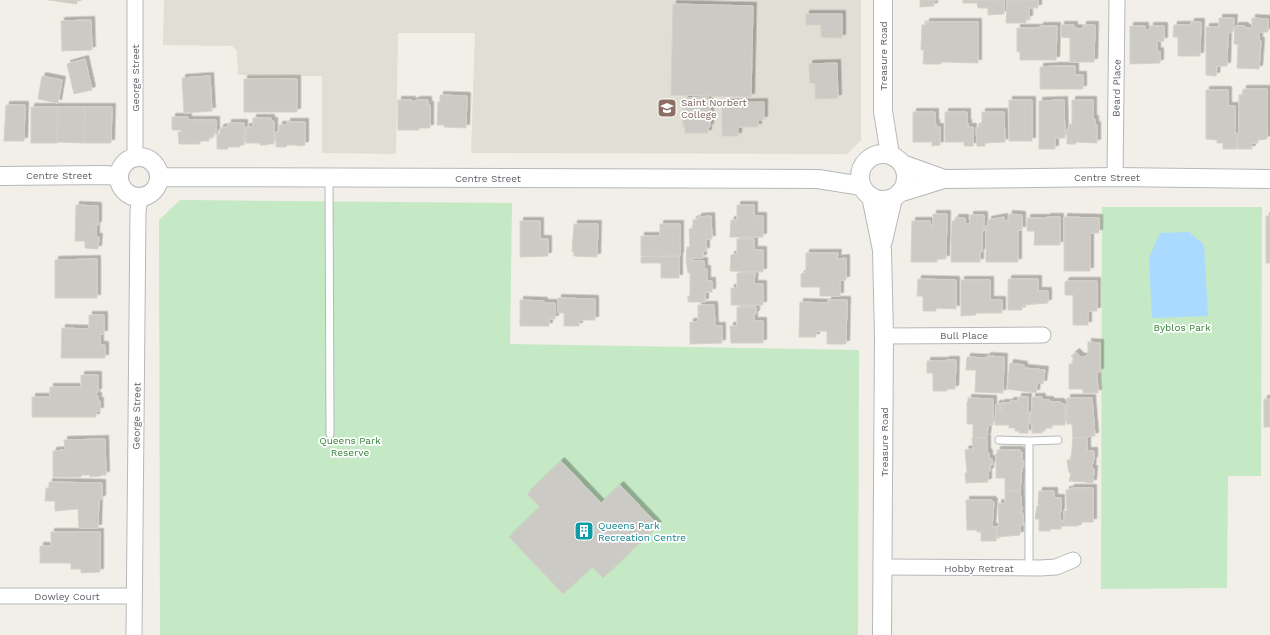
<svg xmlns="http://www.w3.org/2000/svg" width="1270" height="635" font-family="'Work Sans',sans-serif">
  <defs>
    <filter id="shadow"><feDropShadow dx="3.5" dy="-3.5" stdDeviation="0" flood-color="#0004"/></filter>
  </defs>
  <rect width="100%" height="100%" fill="#f1efe8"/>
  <path fill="#e1ded6" d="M164,0h697v140l-14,14 -376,-1 4,-120h-77l-2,121 -74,-1v-77l-84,-1 -1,-24 -5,-5 -69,-1z"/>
  <path fill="#c5e8c5" d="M180,200l332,3 -2,141 349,6 -1,285h-698l-1,-415z
    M1102,207h160l-1,269h-33l-1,112 -126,1z"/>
  <path fill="#aadaff" d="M1189,232l15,13 4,71 -56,2 -3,-60 11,-25z"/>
  <path fill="#cccac5" stroke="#d6d1c6" filter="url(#shadow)" d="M49,0h28v4z
    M920,0h19h-5v6l-14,1z
    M963,0h41v14l-16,1v-7h-10l-1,-5h-14z
    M1007,0h31v8h-9v11h-3v4h-20z
    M673,4l80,2 -2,91 -80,-2z
    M806,14h36v24l-21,-1v-12h-15z
    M1219,18h15l-1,14 -5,1 -1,33h-10l-1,10 -10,-1v-48h13z
    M1252,18l16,1v13h-9v9h2l-2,28 -22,-1 1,-24h-4l1,-18h10v2h7z
    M91,20l1,30 -30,1 -1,-30z
    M926,22h52v41l-37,-1v2h-18l1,-14h-3l1,-25h4z
    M1191,22h10l-1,34h-22v-19h-5l1,-12h17z
    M1061,25h13v3l9,1v-4h12l-1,37h-24v-24l-9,-1z
    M1040,26h17l-1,34h-36v-8h-3v-24h23z
    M1130,26h15v4h5v-4h14v15h-7v11l3,-1v12l-30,1z
    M85,59l7,31 -18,4 -7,-30z
    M837,63l1,35 -23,1v-16h-5l-1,-19z
    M1056,66h19v9h8v14h-43v-22z
    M42,76l20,4 -4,23 -20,-4z
    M210,76l2,35 -28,2 -2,-35z
    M244,79h53v33h-53z
    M1243,89h24v50l-9,1v3h-7l1,6h-14v-16h1v-38h4z
    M1206,90h22v16h7v27h2v16h-14v-6h-6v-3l-11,-1z
    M440,95l27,1 -1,32 -22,-1v-2h-7l1,-23h2z
    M708,97v5h2v25h-2v6h-23v-6h-2v-24h2v-5z
    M398,100h14v2l4,-1v-1h12v5h2v23h-11v2h-21z
    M1009,100h23v41h-23z
    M1064,100l1,38h-10v11h-16v-48z
    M1072,100h21v19h2v6h2v18l-21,-1v2h-9v-15h2v-5l3,1z
    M764,102v18h-6v7h-20v9h-16v-33z
    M6,105h19l-1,36h-20z
    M31,107h27l-1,36h-26z
    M58,107h27l-1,36 -27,-1z
    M85,107h27l-1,36h-27z
    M913,112h22v11h1v4h4v18l-8,1v-4h-19z
    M945,112h22v11h1v4h5v19h-9v-4h-19z
    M982,112h22l1,30 -20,1v3h-8l-1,-19h5v-4h1z
    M172,117h16v3h28v13h-2v4h-5v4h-9v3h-21l-1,-12h4v-2h-10z
    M253,118h18v3h3v23h-6l-1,1h-7v-2h-14v-16h7z
    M287,122h18v23l-8,1v-1h-10l-1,2h-10v-15h3v-7h8z
    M228,123h16v22h-4v2h-12v2h-11v-15h3v-6l8,-1z
    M76,205l22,1v19h-2v12h3l-1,12 -13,-1v-7h-10z
    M737,205h17v11h9v21h-33l1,-17h6z
    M933,214h14l-1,45h-9v3h-26l1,-41h18v4h3z
    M1009,214l13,1v15h-4v32h-32v-36h2v-6l16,-3v4h4z
    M970,215h14v16h-2v21h-2v10h-29l1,-41h3v-3h10v6h5z
    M711,216l1,23h-6v12h-3v7l-17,1 1,-12h3l-1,-18 4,-1v-8l5,-1v-2z
    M1266,216h4v47h-4z
    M1047,217h13v28h-26l1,-14h-8v-13h20z
    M1064,217l35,1v15h-9v38h-26z
    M520,221h20v18h8v17l-28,1z
    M574,224h24l-1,33 -23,-1v-4h-2z
    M660,224h20v32h-39v-20h19z
    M737,239h17v11h9v22l-33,-1 1,-16 6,-1z
    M806,253h32l-1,6 9,-1v22h-6v16h-20v-9h-19v-13l5,-1z
    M679,256v22h-18v-15h-20v-6z
    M97,259v39h-42v-38z
    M686,259l5,1 -1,1h14v8h3v12h5v11h-7v10h-17v-6h2v-23h-2z
    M737,273h18l-1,11h9v21h-32v-17h6z
    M918,279l38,1v29l-20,-1v3h-13v-15h-6z
    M1008,279h30v12h10v12l-26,2v5h-14z
    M961,280h29v20h12v13h-26v2l-15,1z
    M1067,281h30v30h-9v14h-15v-30h-8v-13z
    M558,298l37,1v21h-16v6h-15v-13h-6z
    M520,300l24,1v2h11v16h-6v7h-29z
    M828,300h19l-1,44h-19v-13h-11v6h-17l1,-35 28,1z
    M698,305h16l1,21h7v17l-32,1v-22h8z
    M737,307h19v7h-2v7h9v22h-32l-1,-17h7z
    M89,315h15v19h-4v11h5v13h-44l1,-30 27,1z
    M1088,342l12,1v29h-3l1,21h-15v-4h-14v-25h4v-7l-2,-1 5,-4 5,5 7,-1z
    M987,356l17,1 -1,36 -28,-1 1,-22h-10l1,-13 20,1z
    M946,360h10l-1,29h-8v2h-14v-18h-6v-12h19z
    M1010,363l14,2v3l21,2 -2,14 -6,-1 -1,10 -29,-4z
    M81,375h17v17h-2v4h2v5h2v10h-4v6h-64v-20h18v-10h31z
    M1018,397h10v16h1l-1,20h-9v-2h-4v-3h-6v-3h-14l1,-21h4v7l1,-1v-7h9v-2h8z
    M1032,397h10v3h8v2h11v2h4v21h-13v3h-7v3h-3v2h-10v-8l-2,-1v-12h2z
    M968,398l25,1v26h-5l-1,12 -14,1v-14h-6v-22h1z
    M1067,398h25l3,38 -22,2 -1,-14h-5z
    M1264,399h6v28h-6z
    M972,438h15v13l2,3v5h3v6h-2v6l-2,1v10l-22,1 -1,-10h2l-2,-23 6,-1 2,2z
    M1073,438h14v13h7v9h-1l-1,9h2l-1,14h-6v-1l-18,-1 2,-8h-2l-2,-13h4z
    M105,439l1,36h-5v1l-11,1v-2h-9v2h-28v-26l12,-1 -1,-10z
    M997,450h23v2h2v9h2v6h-2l-2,24h-15v-13h-9v-24h1z
    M561,461l40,42 19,-18 38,40 -55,53 -11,-11 -29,27 -54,-57 31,-30 -13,-13z
    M49,482l53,1v16h-3l-1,29h-19l-1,-19 -23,2v-10h-10l1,-13h3z
    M1071,488h22v34h-11l-1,3h-3v1h-14v-15h3l-1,-21h4z
    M1005,491h15l2,20h-2v2h3v12h-3v10l-23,2v-11h2l-1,-23 7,1z
    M1039,491h15v7h7v14h-1v8h2l-1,9h-11v2h-11v-12h-4l2,-13h2v-2h-1z
    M966,500h26l2,2 -2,25h4v14h-15v-9h-4v-2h-10z
    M51,532h49v40l-19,1v-4h-10v-6h-31v-17h11z"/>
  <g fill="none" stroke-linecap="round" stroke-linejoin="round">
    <g stroke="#b5b8bc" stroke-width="9">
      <path id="service" d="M329,177l1,257
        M999,440l30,1v127
        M1029,441l29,-1"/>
    </g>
    <g stroke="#b5b8bc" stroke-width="17">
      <path id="minor" d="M135,157v-157
        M1115,177l2,-177
        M884,336l159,-1
        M883,567l157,1 16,-1 17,-7
        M0,596h134
        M134,635l4,-424 2,-13"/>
    </g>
    <g stroke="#b5b8bc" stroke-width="20">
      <path id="tertiary" d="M883,0v111l7,44
        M860 177a23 23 0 1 1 46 0a23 23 0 1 1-46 0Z
        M119 177a20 20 0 1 1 40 0a20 20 0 1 1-40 0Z
        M902,164l42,15
        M0,176l104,-1 14,1
        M159,177l659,2 44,7
        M899,193l45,-14 171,-2 155,2
        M871,196l11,54 2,86 -2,299
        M883,241l10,-43"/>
    </g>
    <use href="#service" stroke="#fff" stroke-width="7"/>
    <use href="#minor" stroke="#fff" stroke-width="15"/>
    <use href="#tertiary" stroke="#fff" stroke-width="18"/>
  </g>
  <defs>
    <g id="university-square" transform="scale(1)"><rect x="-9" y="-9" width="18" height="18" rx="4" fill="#8d6e63" stroke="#fff"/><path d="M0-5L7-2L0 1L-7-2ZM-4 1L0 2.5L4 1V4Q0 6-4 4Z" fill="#fff"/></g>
    <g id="building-square" transform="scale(1)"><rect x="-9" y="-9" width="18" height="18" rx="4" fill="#0f9aa8" stroke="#fff"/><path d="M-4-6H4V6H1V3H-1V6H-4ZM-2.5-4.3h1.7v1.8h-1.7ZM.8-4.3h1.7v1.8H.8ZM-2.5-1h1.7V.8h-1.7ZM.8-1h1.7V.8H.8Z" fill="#fff"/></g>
  </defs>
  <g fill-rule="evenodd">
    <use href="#university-square" x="667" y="108"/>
    <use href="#building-square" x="584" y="531"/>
  </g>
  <g text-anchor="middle" stroke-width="3.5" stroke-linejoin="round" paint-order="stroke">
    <g font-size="10" fill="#5f6368" stroke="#fff">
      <text transform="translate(883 56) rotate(-90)" y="4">Treasure Road</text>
      <text transform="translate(135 78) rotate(-90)" y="4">George Street</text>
      <text transform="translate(1116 88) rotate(-89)" y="4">Beard Place</text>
      <text x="59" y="179">Centre Street</text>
      <text x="1107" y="181">Centre Street</text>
      <text x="488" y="182">Centre Street</text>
      <text x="964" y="339">Bull Place</text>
      <text transform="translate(136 416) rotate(-89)" y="4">George Street</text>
      <text transform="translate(884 442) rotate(-90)" y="4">Treasure Road</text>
      <text x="979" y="572">Hobby Retreat</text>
      <text x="67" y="600">Dowley Court</text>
    </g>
    <g font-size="10" fill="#785e54" stroke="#fff" text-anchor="start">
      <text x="681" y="106">Saint Norbert<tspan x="681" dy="12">College</tspan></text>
    </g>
    <g font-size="10" fill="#348238" stroke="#fff">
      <text x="1182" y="331">Byblos Park</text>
      <text x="350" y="444">Queens Park<tspan x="350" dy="12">Reserve</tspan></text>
    </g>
    <g font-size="10" fill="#0d838f" stroke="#fff" text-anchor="start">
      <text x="598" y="529">Queens Park<tspan x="598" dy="12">Recreation Centre</tspan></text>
    </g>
  </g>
</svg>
